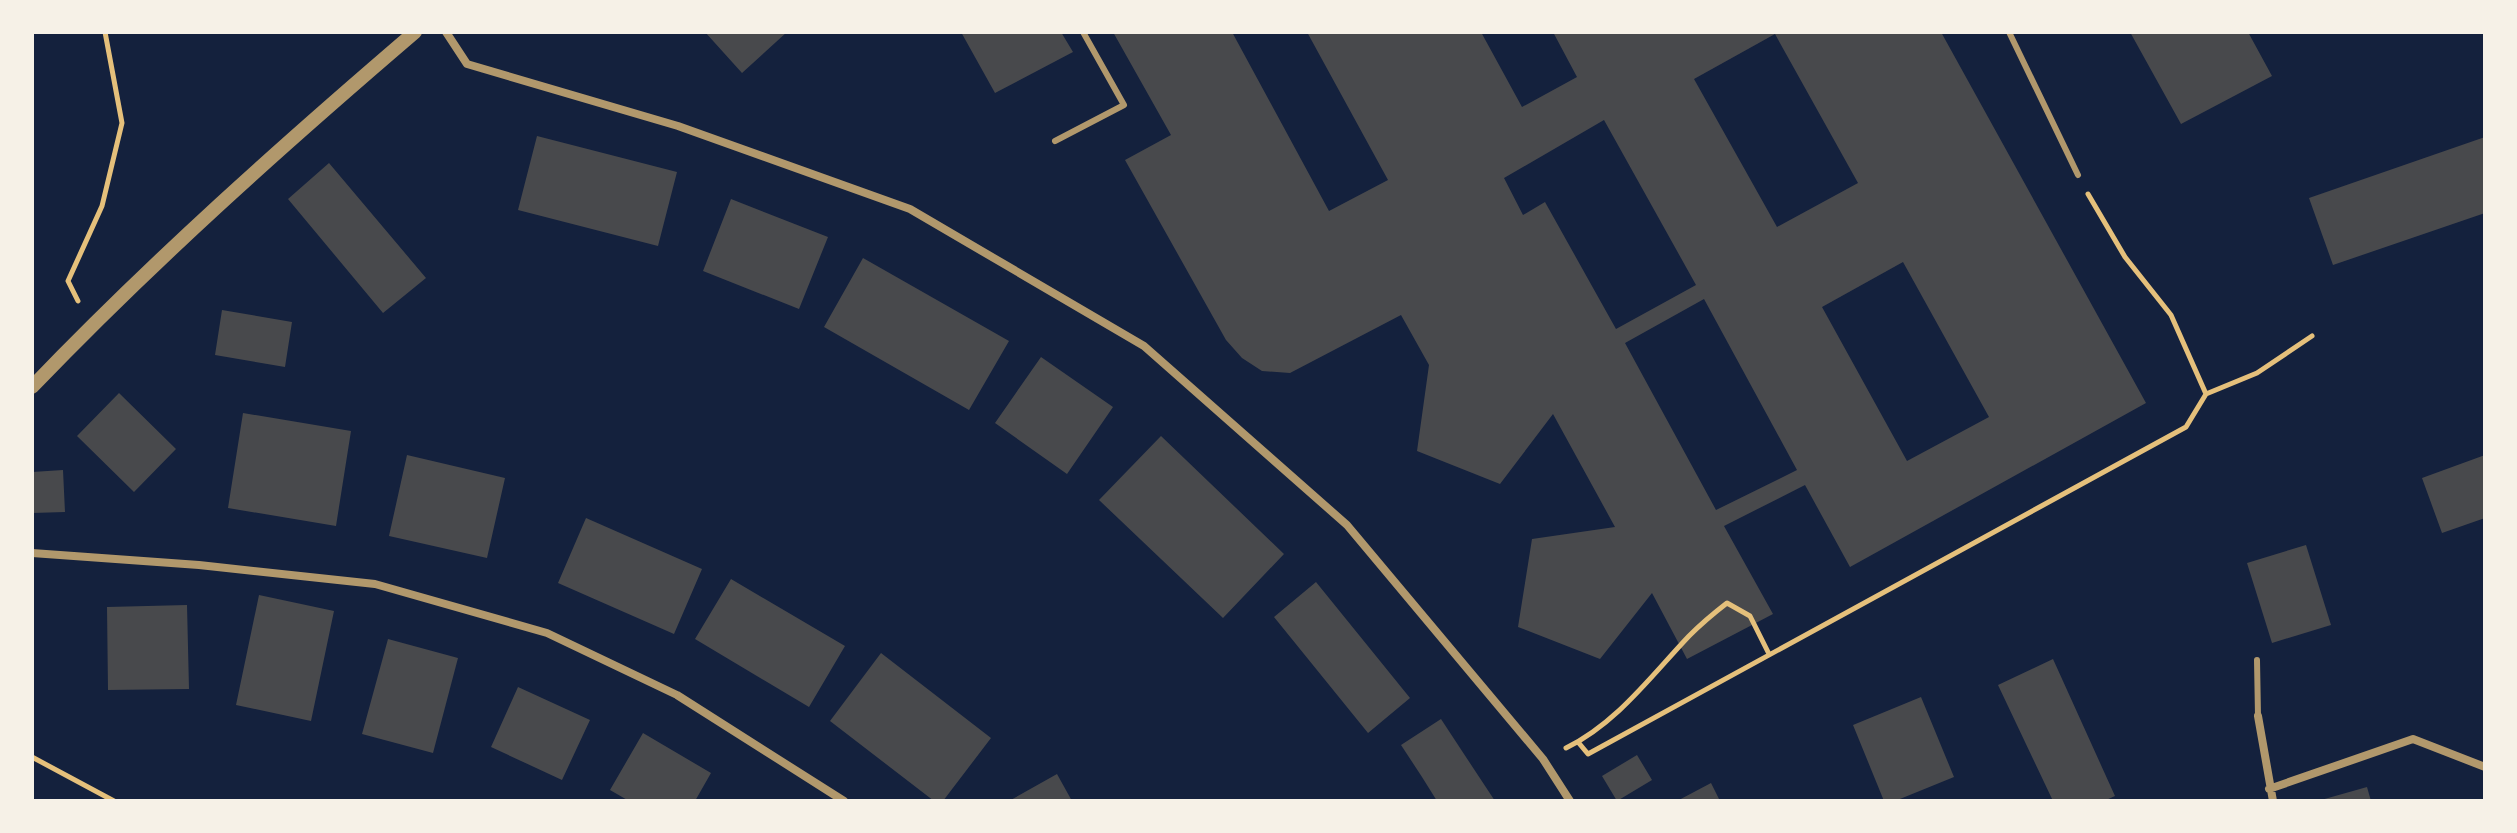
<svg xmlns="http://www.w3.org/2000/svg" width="2517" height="833" font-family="'PT Sans Narrow',sans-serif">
  <rect width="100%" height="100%" fill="#14213d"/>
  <path fill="#48494c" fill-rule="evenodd" d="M705,32h82l-45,41z
    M961,32h100l12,20 -78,41z
    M1113,32h119l97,179 59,-31 -81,-148h174l41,75 55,-30 -24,-45h388l205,371 -296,164 -45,-82 -81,41 49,88 -86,45 -35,-66 -52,66 -82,-32 14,-88 83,-12 -62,-113 -53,70 -83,-33 12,-86 -28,-50 -111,58 -28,-2 -20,-13 -16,-18 -101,-180 46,-25zM1775,34l83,149 -81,44 -83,-148zM1604,120l92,165 -80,44 -71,-127 -22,13 -19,-37zM1903,262l86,155 -82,44 -85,-154zM1704,299l93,171 -81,40 -91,-167z
    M2130,32h118l24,44 -91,48z
    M537,136l140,36 -19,74 -140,-36z
    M2485,137v76l-152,52 -24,-67z
    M329,163l97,115 -43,35 -95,-114z
    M731,199l97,38 -29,72 -96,-38z
    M863,258l146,83 -40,69 -145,-83z
    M222,310l70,12 -7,45 -70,-12z
    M1041,357l72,50 -46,67 -72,-51z
    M119,393l57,56 -42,43 -57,-56z
    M243,413l108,18 -15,95 -108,-18z
    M1161,436l123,118 -61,64 -124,-118z
    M407,455l98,23 -18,80 -98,-22z
    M2485,455v63l-43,15 -20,-55z
    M63,470l2,42 -33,1v-41z
    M586,518l116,51 -28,65 -116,-51z
    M2306,545l25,80 -59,18 -25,-80z
    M731,579l114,67 -36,61 -114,-68z
    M1316,582l94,116 -42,35 -94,-116z
    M259,595l75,16 -23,110 -75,-16z
    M187,605l2,84 -81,1 -1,-83z
    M388,639l70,19 -25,95 -71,-19z
    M881,653l110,85 -48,63h-9l-104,-80z
    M2053,659l62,137 -11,5h-51l-55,-116z
    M518,687l72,33 -28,60 -71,-33z
    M1921,697l33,80 -59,24h-11l-31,-76z
    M1441,719l21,32 33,50h-58l-15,-24 -21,-32z
    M643,733l68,40 -16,28h-66l-19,-11z
    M1637,755l15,25 -35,21 -15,-25z
    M1057,774l15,27h-63z
    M1711,783l9,18h-43z
    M2367,787l4,14h-49l-1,-1z"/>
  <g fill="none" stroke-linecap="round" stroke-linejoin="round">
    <path stroke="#e5c07b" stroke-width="5" d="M78,301l-10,-20 34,-75 20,-83 -17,-91
      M2206,394l51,-21 55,-37
      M1578,742l10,12 598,-327 20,-33 -35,-79 -46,-58 -37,-63
      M1566,748c51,-25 85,-72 123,-112 12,-12 25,-23 38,-33l23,13 19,38
      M32,757l82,44"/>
    <path stroke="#b1986c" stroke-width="6" d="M2009,32l69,143
      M1055,141l69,-36 -41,-73
      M2257,660l1,56"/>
    <path stroke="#b1986c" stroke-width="8" d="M446,32l21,32 211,62 232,83 234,137 203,179 196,234 27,42
      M32,553l167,12 176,19 172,49 130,62 167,106
      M2258,716l15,85
      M2269,789l144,-50 72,28"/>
    <path stroke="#b1986c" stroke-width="14" d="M32,387c121,-126 251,-242 383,-355"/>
  </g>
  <rect width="2517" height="833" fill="none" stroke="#f6f1e7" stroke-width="68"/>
</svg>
